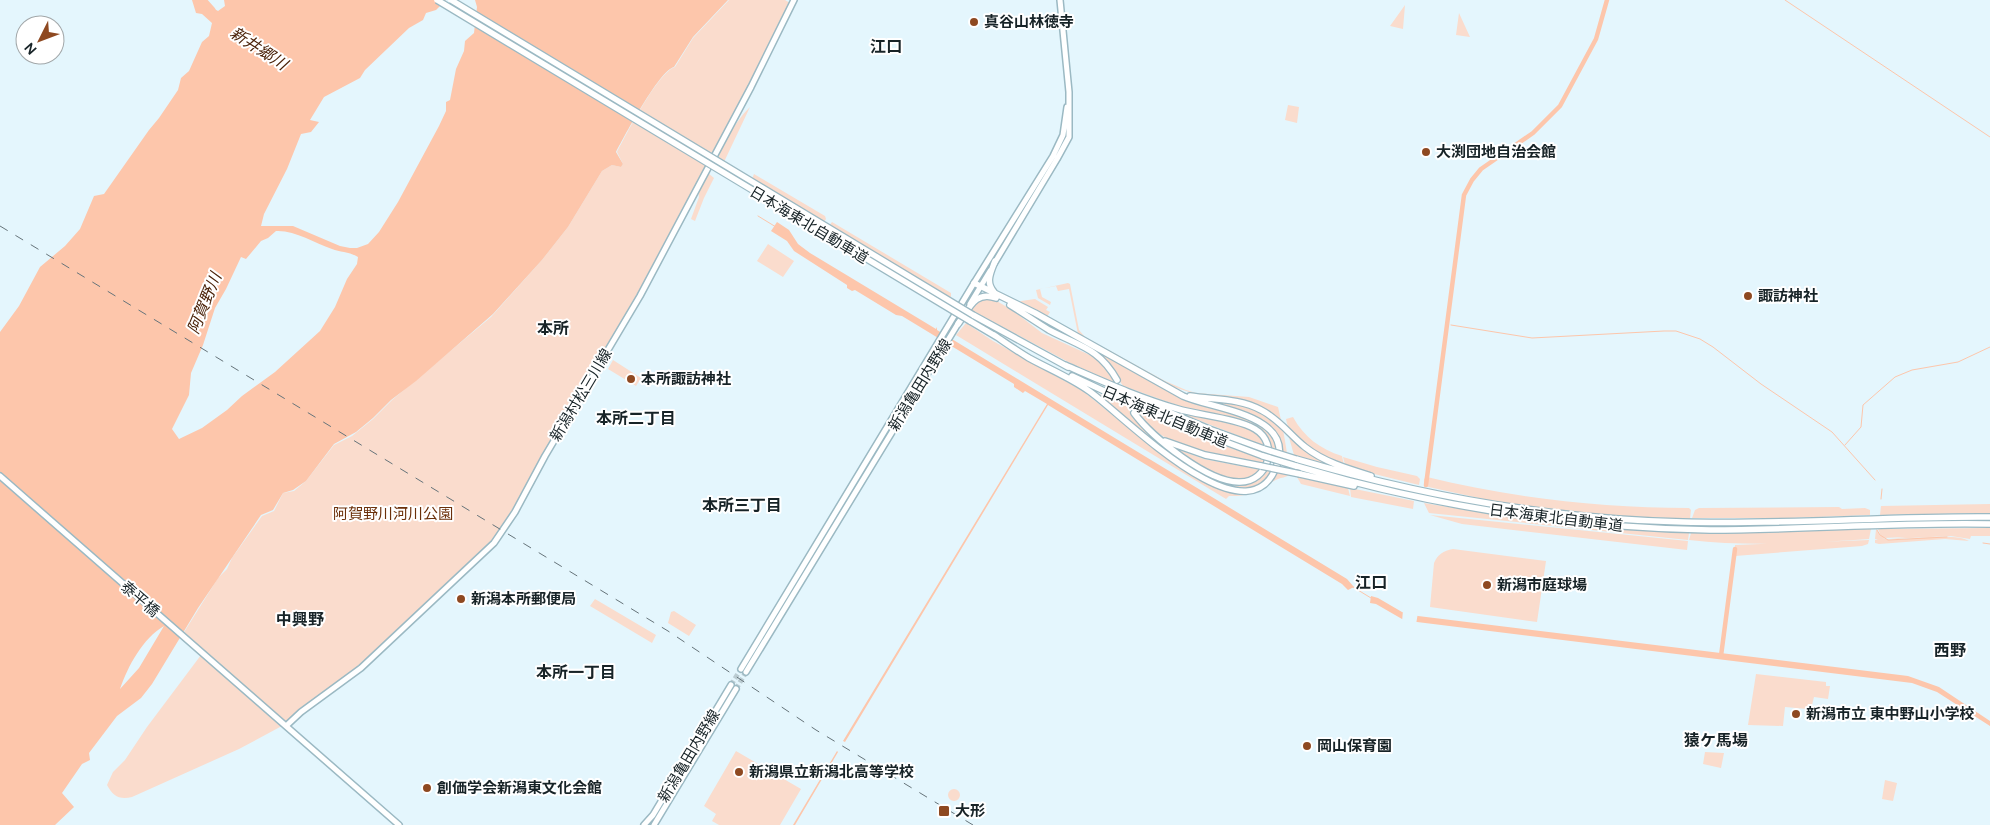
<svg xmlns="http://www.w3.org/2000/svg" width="1990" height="825" font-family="'DM Sans','Noto Sans JP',sans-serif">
  <rect width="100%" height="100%" fill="#e4f6fd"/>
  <path fill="#fadccd" d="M729,0h56l5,3 -85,167 -74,137 -113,199 -25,36 -134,125 -79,60 -41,22 -107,48c-13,3 -19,-1 -25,-12l6,-13 12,-12 22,-33 54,-72 -20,-18 37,-59 9,-9 5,-11 30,-42 12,-5 9,-18 11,-2 12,-10 28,-36 18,-9 21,-17 19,-19 99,-83 51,-57 26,-33 34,-56 10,-6 9,2 2,-3 -6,-12c9,-17 41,-80 58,-85l18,-29z
    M1405,5l-2,24 -13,-3z
    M1459,13l11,24 -14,-2z
    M1288,105l11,2 -2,16 -12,-3z
    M750,107l-26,55 -8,-5c6,-13 24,-41 34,-50z
    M708,173l6,5 -10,20 -9,23 -4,-2 8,-22 -1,-6z
    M754,174l71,42 1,3 -2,3 -72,-43z
    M832,222l119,71v5l-122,-72z
    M768,244l26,17 -11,16 -26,-16z
    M1068,283l2,1 9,46 6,7 80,44 21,9 10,3 53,4 29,10 3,13 -13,-8 -40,-14 -36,-5 -18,-6 -96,-53 -9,-45 -11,2 -2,-5 -16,3 2,8 9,5 -1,3 -12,-7 -2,-8z
    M990,297l22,13 30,23 50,23 9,6 14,21 -45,-20 -99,-53 6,-9z
    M1035,299l13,8 -2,3 4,2 -3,5 -14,-9 -14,-5 2,-2z
    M966,323l27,18 90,50 65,53 60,40 18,8 14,3 15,-3 8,-5 13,-15 13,3c-4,3 -7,2 -11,4 -21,9 -22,18 -49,17l-3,3 -270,-164z
    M1097,351c33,18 65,39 100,53 21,8 46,8 66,22 7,5 11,14 13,23l-5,-1 -5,-13 -12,-10 -72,-18 -59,-21 -13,-20z
    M613,360l28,18 -5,8 -28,-17z
    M1091,390l37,17c12,27 73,73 102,78 15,3 28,-2 37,-14l5,1c-10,11 -20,19 -36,17 -12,-1 -22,-8 -32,-13 -41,-24 -76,-55 -113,-86z
    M1199,399c32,3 59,7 84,30l4,24 -7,-2c-12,-45 -44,-39 -81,-52z
    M1167,408l80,20 11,6 7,12z
    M1135,410l66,28 65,22 -2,5c-47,-10 -98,-12 -129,-55z
    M1293,417c11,20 27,32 49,39l2,9c-19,-8 -55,-23 -58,-46z
    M1288,434l48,33 -42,-12z
    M1174,448l30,11 58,11c-7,5 -12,10 -21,11 -21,2 -51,-21 -67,-33z
    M1343,457l34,10 40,9 3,3 -1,6 -57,-14 -17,-6z
    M1297,477l51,11 2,8 -49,-12z
    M1427,477c86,21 174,31 262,31l2,2 -1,9 -92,-4 -92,-11 -82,-18v-7z
    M1350,488l64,13 -1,8 -62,-12z
    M1424,503l116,19 68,7 81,4 -1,7 -259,-27z
    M1990,504v9l-110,2 1,-9z
    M1839,507l3,2 23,-1 5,2v5l-80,3h-98l3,-8 4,-2z
    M1430,515l258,26 -1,9 -225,-26z
    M1990,528v8h-19l-1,3 -19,-3 -61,3 16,-2 -23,1 6,2c20,0 66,-8 80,1l-24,-2 -66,5 -4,-1v-3l3,-1h-3l1,-10 5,7 -3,-7z
    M1871,529l-2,10c-59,4 -120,8 -180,1l2,-7z
    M1869,540l-1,4 -6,2 -127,10v-11z
    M1453,549l93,12 -9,61 -107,-15 4,-44c4,-9 9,-12 19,-14z
    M595,599l61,36 -4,8 -62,-37z
    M674,611l22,14 -7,11 -21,-13 3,-11z
    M1756,674l70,8v4h4l-2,13 -14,-2 -2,8 -4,-1 -1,5 -22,-2 -2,19 -35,-1z
    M736,751l65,38 -21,36h-61l-7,-4 4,-7 -12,-8z
    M1705,752l19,1 -3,15 -18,-4z
    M1885,780l12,3 -4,18 -11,-2z
    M948 795a6 6 0 1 1 12 0a6 6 0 1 1-12 0Z"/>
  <path fill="#fdc6ab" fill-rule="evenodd" d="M192,0h11l1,3 14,8 7,-5 -1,-6h222l-10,10 -10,3 -3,7 -14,8 -44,42 -5,8 -36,19 -14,23 9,2 -8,10 -10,2 -14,35 -23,45 -3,12h32l47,20 10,2h7l11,-4 11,-12 19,-30 41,-76 7,-15v-9l4,-2 6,-31 8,-18 1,-10 9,-8 3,-26 -2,-7h253l-35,37 -19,30c-15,4 -49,68 -58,85l7,12 -2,3 -9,-2 -10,6 -34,56 -26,33 -49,54 -77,67 -25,19 -18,18 -17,14 -22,12 -28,37 -13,9 -10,3 -10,17 -12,5 -63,93 -46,76 -11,14 -24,18 -28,37 1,7 -8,4 -20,29 12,14 -19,18h-55v-493l19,-26 21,-39 25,-21 15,-17 14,-33 10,-2 45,-64 10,-12 19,-28 3,-12 8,-7 13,-29 7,-6 3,-13 -10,-9 -6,-1zM276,231c19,-1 38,12 56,18 8,3 18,3 26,8l-1,7 -10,15 -12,28 -15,24 -45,41 -33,24 -15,14 -25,18 -23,11 -7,-10 17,-34 2,-22 12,-28 12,-37 11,-19 15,-32 5,2 15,-18 7,-3zM164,626l-25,42 -19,21c8,-23 23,-51 44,-63z
    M777,222l12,8 9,14 12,9 126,76 1,-2v3l410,249 7,8 -6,3 -6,-6 -294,-179 -203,337 -2,-1 204,-337 -22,-13 -2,2 -9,-6v-3l-112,-68 -6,-1 -41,-25 -3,1 -5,-3v-3l-53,-34 -7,-10 -16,-10z
    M1371,596l7,2 24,14 16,4 490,60 31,11 51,34v5l-53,-34 -25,-9 -495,-61 -15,-3 -26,-15 -6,-1z
    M837,751l1,1 -43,73h-2z"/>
  <path fill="#e4f6fd" d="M1403,610l15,3 -2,11 -14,-2z"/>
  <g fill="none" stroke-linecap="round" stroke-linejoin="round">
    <path stroke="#fdc6ab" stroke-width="1" d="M1785,0l205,137
      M758,216l18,11
      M1451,325l81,13 132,-7h12l24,8 13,8 48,37 71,48 43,48
      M1845,445l16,-18 2,-22 32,-28 17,-7 46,-8 32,-15
      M1881,499l1,-10
      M1877,530l3,5 8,5 59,-3
      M1983,543l7,1
      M1353,587l18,11"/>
    <path stroke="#fdc6ab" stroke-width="4.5" d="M1426,485l38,-290 8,-15 9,-11 52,-36 27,-27 36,-67 11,-39
      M1721,656l14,-107"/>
    <path stroke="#fdc6ab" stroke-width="7" d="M203,0l9,10"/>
    <path stroke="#bbccd2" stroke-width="5" stroke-dasharray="5 2.5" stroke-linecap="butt" d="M731,685l10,-16
      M736,689l10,-17"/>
    <g stroke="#9bb9c3" stroke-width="8">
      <path id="primary" d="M994,264l63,-105 12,-22v-45l-9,-92
        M970,304l20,-33
        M0,476l399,349
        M741,669l233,-386 79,-127 10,-21 4,-28
        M746,672l213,-350
        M286,726l15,-14 60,-44 133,-125 21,-31 30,-56 95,-160 111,-209 43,-87
        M644,825l9,-10 78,-130
        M654,825l82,-136"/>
    </g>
    <g stroke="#9bb9c3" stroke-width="8">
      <path id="highway" d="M974,283l61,30 148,83c31,14 117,18 92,74 -32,71 -154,-57 -186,-79 -18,-13 -40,-22 -60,-33 -12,-7 -23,-15 -35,-23
        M994,292c-9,-10 -3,-20 1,-31
        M1010,305c13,8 26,17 39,25 30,16 50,18 68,50
        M973,315l95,52
        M970,321l27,16
        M958,324c11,-15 17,-34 38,-26
        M1065,365c37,16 74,33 113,44 21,6 61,10 77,20 25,15 13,53 -15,53 -32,1 -88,-45 -106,-69
        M1072,376l90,42 101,38
        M1124,393l85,36 55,20
        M1190,396c24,4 49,2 71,14 18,9 29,25 44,37 19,15 43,22 66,29
        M1165,441l40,14 56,11
        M1296,459c126,37 256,60 387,63 103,3 205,-6 307,-5
        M1296,466c134,40 274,62 414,64 93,0 187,-8 280,-6
        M1300,474l54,12"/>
    </g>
    <use href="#primary" stroke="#fff" stroke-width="5"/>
    <use href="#highway" stroke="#fff" stroke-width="5.5"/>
    <path stroke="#66747a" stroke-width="1" stroke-dasharray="9 9" stroke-linecap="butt" d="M0,226l668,405 148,99 157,95"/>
    <g stroke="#9bb9c3" stroke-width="8" stroke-linecap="butt">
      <path id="highway-bridge" d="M437,0l533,321
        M451,0l522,315
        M1264,449l32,10
        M1263,456l33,10
        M1261,466l39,8"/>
    </g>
    <use href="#highway-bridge" stroke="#fff" stroke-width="5.5"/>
  </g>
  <g fill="#8e4921" stroke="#fff" stroke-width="2">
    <circle cx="974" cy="22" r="5"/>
    <circle cx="1426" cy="152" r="5"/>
    <circle cx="1748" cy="296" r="5"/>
    <circle cx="631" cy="379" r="5"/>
    <circle cx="1487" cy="585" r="5"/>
    <circle cx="461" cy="599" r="5"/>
    <circle cx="1796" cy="714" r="5"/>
    <circle cx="1307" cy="746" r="5"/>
    <circle cx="739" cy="772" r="5"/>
    <circle cx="427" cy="788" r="5"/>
    <rect x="938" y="805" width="12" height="12" rx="2.5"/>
  </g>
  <g text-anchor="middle" stroke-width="4" stroke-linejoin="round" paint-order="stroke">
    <g font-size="15" font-weight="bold" fill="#172327" stroke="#fff" text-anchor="start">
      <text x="984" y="27">真谷山林徳寺</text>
      <text x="1436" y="157">大渕団地自治会館</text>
      <text x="1758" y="301">諏訪神社</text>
      <text x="641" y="384">本所諏訪神社</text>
      <text x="1497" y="590">新潟市庭球場</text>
      <text x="471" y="604">新潟本所郵便局</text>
      <text x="1806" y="719">新潟市立 東中野山小学校</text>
      <text x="1317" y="751">岡山保育園</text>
      <text x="749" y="777">新潟県立新潟北高等学校</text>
      <text x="437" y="793">創価学会新潟東文化会館</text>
      <text x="955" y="816">大形</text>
    </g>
    <g font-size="15" fill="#172327" stroke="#fff">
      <text transform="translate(809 225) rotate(31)" y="5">日本海東北自動車道</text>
      <text transform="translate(920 385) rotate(-58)" y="5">新潟亀田内野線</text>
      <text transform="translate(581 395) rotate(-59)" y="5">新潟村松三川線</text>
      <text transform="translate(1165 417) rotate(23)" y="5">日本海東北自動車道</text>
      <text transform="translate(1556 518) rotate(7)" y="5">日本海東北自動車道</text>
      <text transform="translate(140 599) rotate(41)" y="5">泰平橋</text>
      <text transform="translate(689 756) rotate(-59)" y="5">新潟亀田内野線</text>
    </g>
    <g font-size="15" fill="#6b300a" stroke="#fff">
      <text x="393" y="519">阿賀野川河川公園</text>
    </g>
    <g font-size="16" font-weight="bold" fill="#172327" stroke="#fff">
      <text x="886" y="52">江口</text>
      <text x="553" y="334">本所</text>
      <text x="636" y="424">本所二丁目</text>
      <text x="742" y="511">本所三丁目</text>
      <text x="1371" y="588">江口</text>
      <text x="300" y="625">中興野</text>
      <text x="1950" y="656">西野</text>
      <text x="576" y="678">本所一丁目</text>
      <text x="1716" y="746">猿ケ馬場</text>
    </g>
    <g font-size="16" font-style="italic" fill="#4b2209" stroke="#fff">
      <text transform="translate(259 48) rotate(33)" y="6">新井郷川</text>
      <text transform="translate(204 303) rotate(-68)" y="6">阿賀野川</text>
    </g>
  </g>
  <g transform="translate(40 40) rotate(228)"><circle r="24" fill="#ffffff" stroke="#a2a7a9"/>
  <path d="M0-4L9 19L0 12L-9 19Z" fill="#8e4921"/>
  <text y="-8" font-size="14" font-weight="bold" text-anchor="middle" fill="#172327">N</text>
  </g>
</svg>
